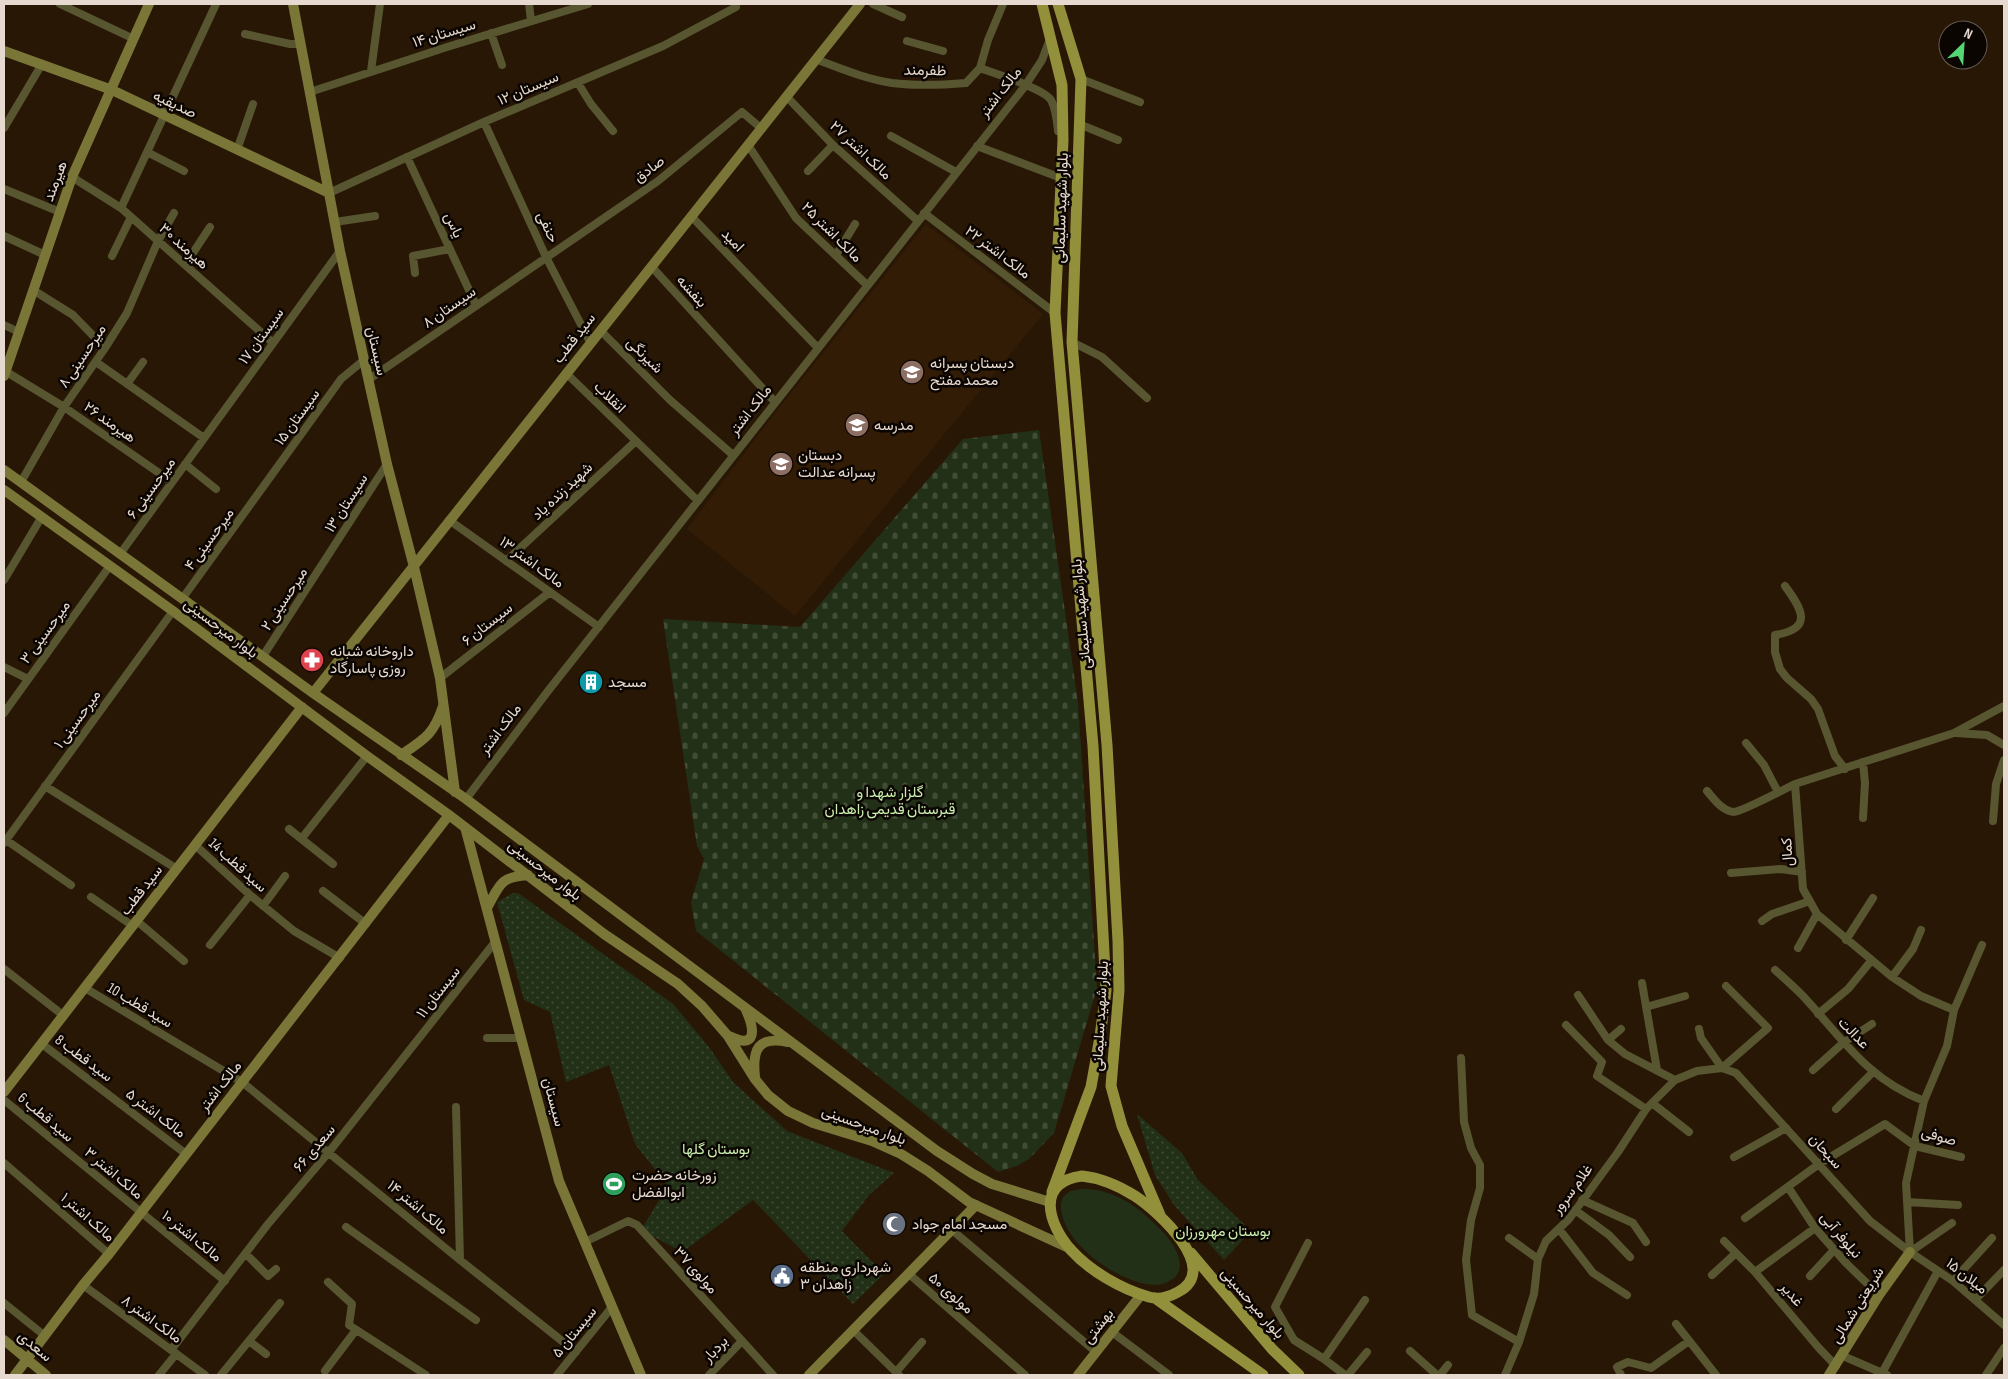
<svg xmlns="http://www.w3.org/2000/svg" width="2008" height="1379" font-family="'Sofia Sans Condensed',Vazirmatn,sans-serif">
  <defs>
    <pattern id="cemetery-stones" width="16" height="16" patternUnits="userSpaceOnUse" patternTransform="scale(1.25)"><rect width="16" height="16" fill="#213016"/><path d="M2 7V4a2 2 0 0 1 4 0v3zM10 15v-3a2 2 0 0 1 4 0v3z" fill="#414d37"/></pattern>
    <pattern id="park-dots" width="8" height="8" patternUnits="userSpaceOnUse" patternTransform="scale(1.25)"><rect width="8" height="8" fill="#213016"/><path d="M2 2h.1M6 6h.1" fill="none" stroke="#414d37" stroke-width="1.8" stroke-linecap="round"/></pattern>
  </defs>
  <rect width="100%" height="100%" fill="#291706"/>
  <path fill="#331c06" d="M926,224l117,90 -248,302 -108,-87 88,-116z"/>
  <path fill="#213016" d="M1082,1189c28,-1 53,15 73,35 12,11 37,39 18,55 -5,3 -11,6 -17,6 -34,0 -93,-40 -95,-77 -1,-3 1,-7 2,-11l7,-6z"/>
  <path fill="url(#cemetery-stones)" d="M1039,430l39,273 19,285 -43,145 -25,26 -12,7 -19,6 -302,-241 -5,-29 13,-43 -7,-13 -34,-227 137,8 163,-188z"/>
  <path fill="url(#park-dots)" d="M513,893h5l155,111 36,43 24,35 54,49 107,42 -25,22 -27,36 42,43 -31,30 -100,-104 -71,52 -41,-22 27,-44 -33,-42 -26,-79 -43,17 -16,-70 -26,-12 -27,-98z
    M1137,1114l45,39 16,27 53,51 -27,29 -50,-55 -19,-30z"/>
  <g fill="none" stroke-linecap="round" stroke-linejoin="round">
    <path stroke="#575630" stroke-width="8" d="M60,4l74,35
      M529,4l2,17
      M873,4l29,13
      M491,33l11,32
      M245,34l45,10h11
      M907,41l36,10
      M818,60c24,9 48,19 74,23 24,3 50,2 74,0l14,-15c16,6 63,20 71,32 5,9 6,21 7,31
      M980,68l8,-28 15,-36
      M371,71l9,-67
      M1081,79l59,23
      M578,83l13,21 22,27
      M310,92l137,-45 141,-43
      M787,97l46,48 85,76
      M484,122l62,135 44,85
      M1079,124l39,16
      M4,128l38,-64
      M891,136l65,36
      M748,145l48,73 71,67
      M977,146l84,32
      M237,150l16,-46
      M147,152l37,19
      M407,157l69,148
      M808,171l25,-26
      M72,177l49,31 152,135
      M4,189l56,23
      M329,193l155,-71 179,-76 73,-39
      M121,208l95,-204
      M924,213l131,100
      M691,216l127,132
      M335,222l40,-6
      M4,236l41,19
      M836,255l19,-31
      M112,256l19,-39
      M185,265l25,-38
      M651,266l124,136
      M415,273l-2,-17 37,-7
      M33,290l40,25 32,33
      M4,325l15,7
      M600,330l70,70 63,55
      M1072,342l30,15 45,41
      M96,362l108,76
      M5,371l59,36 108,75
      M566,373l132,128
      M368,380l290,-199 84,-69 20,17
      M127,384l16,-22
      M185,464l31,25
      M21,482l43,-75 41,-59 22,-35 31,-72 16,-28
      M449,520l150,107
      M120,554l220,-303
      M506,561l130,-120
      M4,580l37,-62
      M1785,586c17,23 29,43 -10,49v17l5,17 7,9 24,21 7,10 17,47 10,13
      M182,599l159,-220 23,-19
      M263,656l124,-192
      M4,667l24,12
      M440,678l110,-86
      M4,713l105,-146
      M1956,733l31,2 17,10
      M1746,743l18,22 14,27
      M1863,762l2,21 -2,35
      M45,786l132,83
      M1707,791c7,8 15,20 27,21 7,0 51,-23 61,-28
      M466,799l82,-108 477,-605 17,-26 8,-21
      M1993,821l3,-37 8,-24
      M289,829l44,35
      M302,838l65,-82
      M6,840l65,45
      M4,843l169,-232
      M195,845l55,50 44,36 46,27
      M1731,873l50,-4 21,3
      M323,891l43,33
      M91,897l42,29
      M263,906l22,-30
      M137,921l47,40
      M1762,921l10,-7 38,-13
      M1846,940l27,-42
      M210,945l40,-50
      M1798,948l19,-34
      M4,969l60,47
      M1775,970c9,8 19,17 28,26 40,43 64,83 121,105
      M1892,977l21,-28 8,-19
      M1642,983l15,87
      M85,988l157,94 218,178 116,92
      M1578,995l30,45 17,14 50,26
      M1646,1007l39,-11
      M1954,1010l-33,-14 -29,-19 -75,-63 -14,-25 -8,-105 159,-51 50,-27
      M1818,1014l30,-25 23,-28
      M1566,1025l36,37 -5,14 49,33
      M1699,1029l2,9 21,30
      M487,1038h34
      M1608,1040l13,-11
      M42,1044l144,110
      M1461,1058l3,64 7,26 9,17v23l-9,32 -5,40 6,55 47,27
      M1722,1068l46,-40 -42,-42
      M1813,1070l30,-27 29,-19
      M4,1100l221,181
      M1652,1103l37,29
      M456,1107l4,153
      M1836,1109l37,-37
      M1734,1157l52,-29
      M4,1163l105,91
      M1788,1187l27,41 32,36 32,31
      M1582,1200l51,23 13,19
      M1907,1202l51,3
      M1575,1210l34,25 21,22
      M1745,1218l74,-54 66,-40 30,22 46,11
      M346,1227l130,93
      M1559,1229l34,44 34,22
      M952,1230l144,122
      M1509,1238l29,21
      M1724,1241l31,31 63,75 18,19
      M585,1242l43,-21 9,4 136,150
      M1308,1243l-33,64 19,33 30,19 21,16
      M1910,1252l-4,-69 18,-82 23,-55 7,-36 28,-65
      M1910,1252l42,-29
      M246,1254l22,22 8,-7
      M1755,1272l60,-44
      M909,1274l116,101
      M1712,1275l23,-21
      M1810,1276l24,-26
      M1953,1281l39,-43
      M328,1282l24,22 -3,21 77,50
      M83,1285l122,90
      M1975,1300l29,-30
      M4,1303l41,33
      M1676,1324l40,51
      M853,1330l46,45
      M1112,1332l57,43
      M249,1341l17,13
      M171,1350l97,-126 61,-72 166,-210
      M1410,1351l27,24
      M1843,1356l44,19
      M1324,1359l41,-59
      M325,1371l31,-41
      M896,1372l26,-30
      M1882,1373l56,-102
      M159,1375l17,-21
      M221,1375l59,-72
      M557,1375l55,-68
      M709,1375l33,-34
      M1348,1375l19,-23
      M1440,1375l8,-10
      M1505,1375l14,-33 15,-48 4,-35 8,-18 23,-22 49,-67 28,-43 29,-29 22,-9 25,-3 14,5 134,148 40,31 43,29 51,44
      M1621,1375l-4,-8 11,-5 23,6 38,-27
      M1986,1375l18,-27"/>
    <path stroke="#797638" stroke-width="10" d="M293,4l47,247 47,213 27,103 26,111 15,114
      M4,51l108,39 217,103
      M4,376l68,-199 77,-173
      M4,470l309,223 153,106 471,352 36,23 19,10 58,18
      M4,490l169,121 194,145 82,59 155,119 74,50 24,22 26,30 27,43 13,16 20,16 25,12 59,18 29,13 27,17 41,31 102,47
      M313,693l547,-689
      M401,755c24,-16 33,-21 42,-49
      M465,827l94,354 82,194
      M487,908c13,-23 12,-31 41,-33
      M729,1036c28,14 26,-6 17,-26
      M755,1077c-3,-28 3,-41 33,-35
      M4,1092l298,-385
      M4,1340l42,35
      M15,1375l68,-90 26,-31 340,-439
      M809,1375l167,-170
      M1078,1375l63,-80
      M1829,1375l50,-80 31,-43"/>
    <path stroke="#93903c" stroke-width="11" d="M1042,4l20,81 1,55 -8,173 38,433 13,244 -6,47 -9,50 -39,105
      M1058,4l23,75 -9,263 35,403 11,196 1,49 -8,96 11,40 38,89
      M1082,1176c19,2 37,10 53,20 23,15 87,73 43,96 -9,5 -19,8 -29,5 -28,-8 -59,-26 -78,-47 -23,-26 -36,-68 11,-74z
      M1191,1253l81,96 27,26
      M1155,1298l108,77"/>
  </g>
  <defs>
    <g id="school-disc" transform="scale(1.25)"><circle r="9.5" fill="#8d6e63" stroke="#0b0501"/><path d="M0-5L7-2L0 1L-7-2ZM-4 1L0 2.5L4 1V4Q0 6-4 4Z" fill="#fff"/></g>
    <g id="pharmacy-disc" transform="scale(1.25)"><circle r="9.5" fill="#e0444e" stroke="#0b0501"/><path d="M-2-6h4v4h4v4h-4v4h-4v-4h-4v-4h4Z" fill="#fff"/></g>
    <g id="building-disc" transform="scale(1.25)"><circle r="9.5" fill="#0f9aa8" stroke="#0b0501"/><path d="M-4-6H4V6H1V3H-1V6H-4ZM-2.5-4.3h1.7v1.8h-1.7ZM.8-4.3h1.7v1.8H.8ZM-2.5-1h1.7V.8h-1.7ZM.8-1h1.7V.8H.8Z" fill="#fff"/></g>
    <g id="stadium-disc" transform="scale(1.25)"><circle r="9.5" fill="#2e9e5b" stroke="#0b0501"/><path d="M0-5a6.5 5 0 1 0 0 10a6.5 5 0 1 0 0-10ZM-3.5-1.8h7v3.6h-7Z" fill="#fff"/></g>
    <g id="mosque-disc" transform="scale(1.25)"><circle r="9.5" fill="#6b7280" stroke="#0b0501"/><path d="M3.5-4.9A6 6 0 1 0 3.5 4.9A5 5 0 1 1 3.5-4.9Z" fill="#fff"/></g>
    <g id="civic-disc" transform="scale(1.25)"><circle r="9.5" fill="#5c6f8a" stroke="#0b0501"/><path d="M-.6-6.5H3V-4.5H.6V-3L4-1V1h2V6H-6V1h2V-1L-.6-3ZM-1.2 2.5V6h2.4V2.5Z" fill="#fff"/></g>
  </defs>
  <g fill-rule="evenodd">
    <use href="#school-disc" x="912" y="372"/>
    <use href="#school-disc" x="857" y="425"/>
    <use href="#school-disc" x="781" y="464"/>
    <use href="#pharmacy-disc" x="312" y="660"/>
    <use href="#building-disc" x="591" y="682"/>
    <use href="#stadium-disc" x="614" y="1184"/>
    <use href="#mosque-disc" x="894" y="1224"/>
    <use href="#civic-disc" x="782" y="1276"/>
  </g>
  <g text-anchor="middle" stroke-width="5" stroke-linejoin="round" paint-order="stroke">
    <g font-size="15" fill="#e6d9cf" stroke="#0b0501">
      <text transform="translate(444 33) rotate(-17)" y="5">سیستان ۱۴</text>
      <text transform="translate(925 70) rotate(1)" y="5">ظفرمند</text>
      <text transform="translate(528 88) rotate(-23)" y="5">سیستان ۱۲</text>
      <text transform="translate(1000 92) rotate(-52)" y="5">مالک اشتر</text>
      <text transform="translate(175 104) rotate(25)" y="5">صدیقیه</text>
      <text transform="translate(861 150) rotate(43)" y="5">مالک اشتر ۲۷</text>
      <text transform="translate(649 169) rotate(-37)" y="5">صادق</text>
      <text transform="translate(55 181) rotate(-69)" y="5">هیرمند</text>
      <text transform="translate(1061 208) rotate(-88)" y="5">بلوار شهید سلیمانی</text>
      <text transform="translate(454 225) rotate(65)" y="5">یاس</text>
      <text transform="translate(548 227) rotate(65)" y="5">حنفی</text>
      <text transform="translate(832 232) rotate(45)" y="5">مالک اشتر ۲۵</text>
      <text transform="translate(733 240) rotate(46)" y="5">امید</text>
      <text transform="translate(184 246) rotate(42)" y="5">هیرمند ۳۰</text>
      <text transform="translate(998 252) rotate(37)" y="5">مالک اشتر ۲۲</text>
      <text transform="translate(692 291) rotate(48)" y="5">بنفشه</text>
      <text transform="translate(449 307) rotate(-35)" y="5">سیستان ۸</text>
      <text transform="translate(261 336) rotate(-54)" y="5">سیستان ۱۷</text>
      <text transform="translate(574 338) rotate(-52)" y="5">سید قطب</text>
      <text transform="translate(377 351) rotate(77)" y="5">سیستان</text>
      <text transform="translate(645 355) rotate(45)" y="5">شیرنگی</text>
      <text transform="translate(82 356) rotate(-56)" y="5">میرحسینی ۸</text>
      <text transform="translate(610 397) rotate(44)" y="5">انقلاب</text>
      <text transform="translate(750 410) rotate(-52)" y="5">مالک اشتر</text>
      <text transform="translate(297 417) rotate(-54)" y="5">سیستان ۱۵</text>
      <text transform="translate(110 422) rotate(35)" y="5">هیرمند ۲۶</text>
      <text transform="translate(151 488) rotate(-54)" y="5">میرحسینی ۶</text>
      <text transform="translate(562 491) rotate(-43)" y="5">شهید زنده یاد</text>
      <text transform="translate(346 503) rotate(-57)" y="5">سیستان ۱۳</text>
      <text transform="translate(209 539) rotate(-54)" y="5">میرحسینی ۴</text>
      <text transform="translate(532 562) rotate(36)" y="5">مالک اشتر ۱۳</text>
      <text transform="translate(284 599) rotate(-57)" y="5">میرحسینی ۲</text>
      <text transform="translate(1081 614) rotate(-95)" y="5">بلوار شهید سلیمانی</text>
      <text transform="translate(487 624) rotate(-38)" y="5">سیستان ۶</text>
      <text transform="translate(221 628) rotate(37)" y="5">بلوار میرحسینی</text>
      <text transform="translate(45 632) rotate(-54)" y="5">میرحسینی ۳</text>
      <text transform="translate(77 719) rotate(-54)" y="5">میرحسینی ۱</text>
      <text transform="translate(500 729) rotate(-53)" y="5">مالک اشتر</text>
      <text transform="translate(1787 852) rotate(-94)" y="5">کمال</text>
      <text transform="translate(238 865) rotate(42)" y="5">سید قطب 14</text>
      <text transform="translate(545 870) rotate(38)" y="5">بلوار میرحسینی</text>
      <text transform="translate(141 890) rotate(-52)" y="5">سید قطب</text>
      <text transform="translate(438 992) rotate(-52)" y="5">سیستان ۱۱</text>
      <text transform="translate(140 1005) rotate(31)" y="5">سید قطب 10</text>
      <text transform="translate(1100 1016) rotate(-87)" y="5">بلوار شهید سلیمانی</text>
      <text transform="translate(1854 1033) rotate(46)" y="5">عدالت</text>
      <text transform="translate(84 1058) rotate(37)" y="5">سید قطب 8</text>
      <text transform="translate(220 1086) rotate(-52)" y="5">مالک اشتر</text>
      <text transform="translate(554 1102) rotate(75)" y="5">سیستان</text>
      <text transform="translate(156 1113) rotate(37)" y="5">مالک اشتر ۵</text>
      <text transform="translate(46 1117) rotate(40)" y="5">سید قطب 6</text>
      <text transform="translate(864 1125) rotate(20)" y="5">بلوار میرحسینی</text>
      <text transform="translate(1939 1136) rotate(16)" y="5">صوفی</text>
      <text transform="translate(314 1148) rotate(-50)" y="5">سعدی ۶۶</text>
      <text transform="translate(1826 1151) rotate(48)" y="5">سبحان</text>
      <text transform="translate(114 1173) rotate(40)" y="5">مالک اشتر ۳</text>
      <text transform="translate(1572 1189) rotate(-53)" y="5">غلام سرور</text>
      <text transform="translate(418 1207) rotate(40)" y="5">مالک اشتر ۱۴</text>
      <text transform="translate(88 1217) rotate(41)" y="5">مالک اشتر ۱</text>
      <text transform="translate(1841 1235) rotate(50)" y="5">نیلوفر آبی</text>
      <text transform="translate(192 1236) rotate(39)" y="5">مالک اشتر ۱۰</text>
      <text transform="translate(696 1270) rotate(48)" y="5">مولوی ۳۷</text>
      <text transform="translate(1967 1276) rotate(38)" y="5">میلان ۱۵</text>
      <text transform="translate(951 1293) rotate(41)" y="5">مولوی ۵۰</text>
      <text transform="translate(1792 1294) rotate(50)" y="5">غدیر</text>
      <text transform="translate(1253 1303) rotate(49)" y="5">بلوار میرحسینی</text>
      <text transform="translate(1857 1305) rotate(-58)" y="5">شریعتی شمالی</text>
      <text transform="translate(152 1319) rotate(36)" y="5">مالک اشتر ۸</text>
      <text transform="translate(1098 1326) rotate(-52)" y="5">بهشتی</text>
      <text transform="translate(574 1332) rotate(-51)" y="5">سیستان ۵</text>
      <text transform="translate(35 1346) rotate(40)" y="5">سعدی</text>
      <text transform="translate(715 1349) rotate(-47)" y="5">بردبار</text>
    </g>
    <g font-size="15" fill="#e6d9cf" stroke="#0b0501" text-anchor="start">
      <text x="930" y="368">دبستان پسرانه<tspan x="930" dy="17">محمد مفتح</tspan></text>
      <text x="874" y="430">مدرسه</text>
      <text x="798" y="460">دبستان<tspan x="798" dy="17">پسرانه عدالت</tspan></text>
      <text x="330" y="656">داروخانه شبانه<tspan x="330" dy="17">روزی پاسارگاد</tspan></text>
      <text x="608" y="687">مسجد</text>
      <text x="632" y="1180">زورخانه حضرت<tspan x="632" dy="17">ابوالفضل</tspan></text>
      <text x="912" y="1229">مسجد امام جواد</text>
      <text x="800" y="1272">شهرداری منطقه<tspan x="800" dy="17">۳ زاهدان</tspan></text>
    </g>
    <g font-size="15" fill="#c9efae" stroke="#0b0501">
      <text x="890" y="797">گلزار شهدا و<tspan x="890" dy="17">قبرستان قدیمی زاهدان</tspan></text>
      <text x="716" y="1154">بوستان گلها</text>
      <text x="1223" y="1236">بوستان مهرورزان</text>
    </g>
  </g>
  <rect width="2008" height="1379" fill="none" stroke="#e6d9cf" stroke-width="10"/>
  <g transform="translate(1963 45) rotate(25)"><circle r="24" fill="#0b0501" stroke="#635a53"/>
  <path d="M0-4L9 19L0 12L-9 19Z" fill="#53d673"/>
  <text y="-8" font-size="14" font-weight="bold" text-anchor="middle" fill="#e6d9cf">N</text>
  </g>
</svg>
